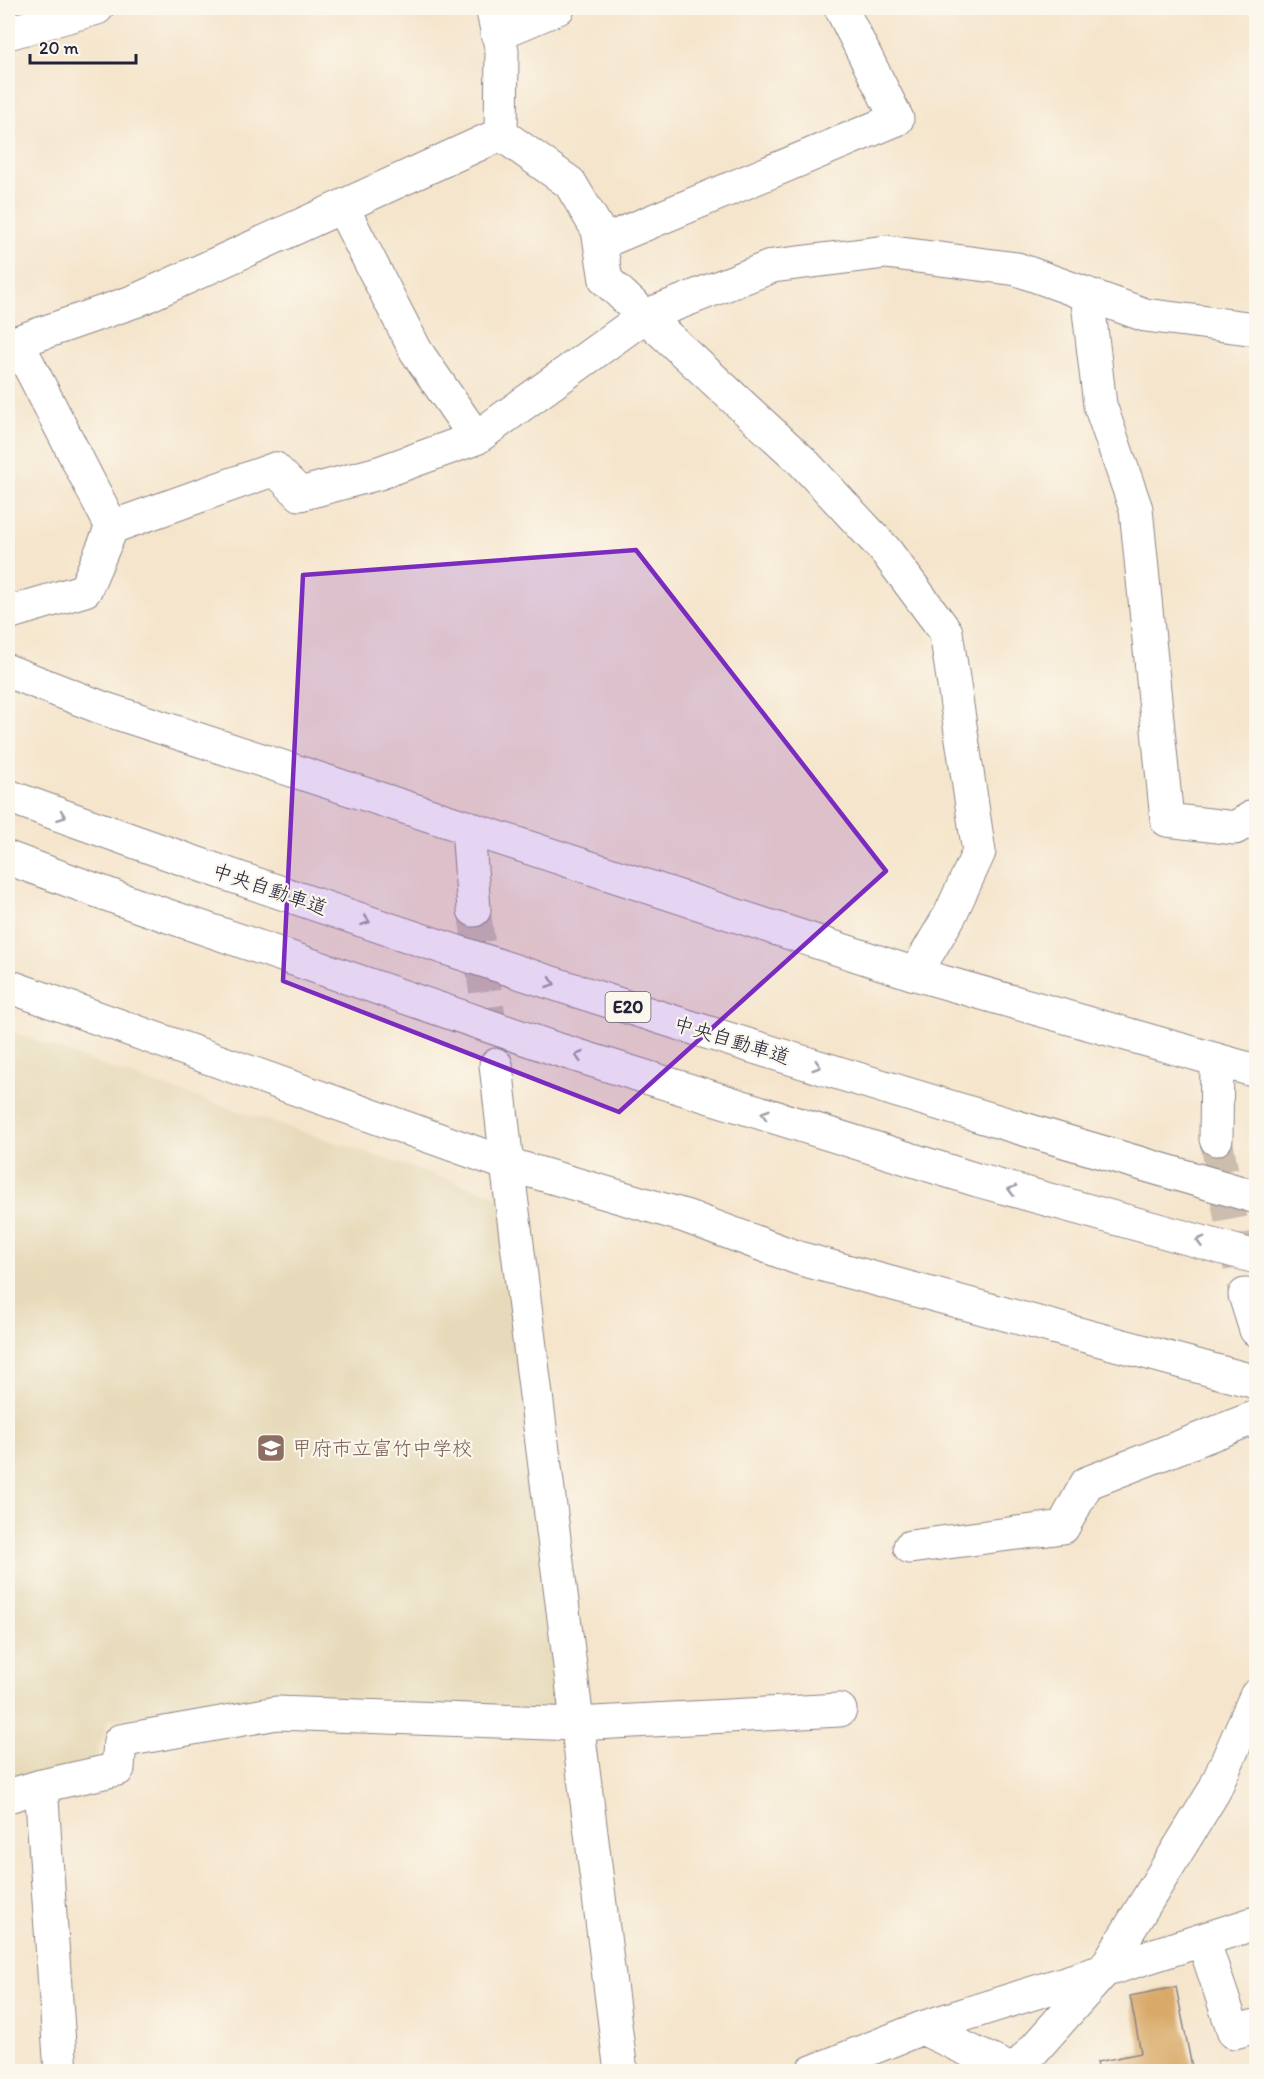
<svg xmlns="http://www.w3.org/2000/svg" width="1264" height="2079" font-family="Itim,'Klee One',sans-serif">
  <rect width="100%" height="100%" fill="#fbf7ec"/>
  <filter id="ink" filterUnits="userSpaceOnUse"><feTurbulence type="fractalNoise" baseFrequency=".0167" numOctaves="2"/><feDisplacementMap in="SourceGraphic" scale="12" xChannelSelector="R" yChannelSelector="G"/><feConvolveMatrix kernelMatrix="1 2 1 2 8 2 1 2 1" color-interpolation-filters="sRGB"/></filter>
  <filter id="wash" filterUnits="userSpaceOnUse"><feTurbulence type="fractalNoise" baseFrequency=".008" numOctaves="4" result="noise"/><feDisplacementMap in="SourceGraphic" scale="24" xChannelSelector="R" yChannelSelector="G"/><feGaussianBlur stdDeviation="1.35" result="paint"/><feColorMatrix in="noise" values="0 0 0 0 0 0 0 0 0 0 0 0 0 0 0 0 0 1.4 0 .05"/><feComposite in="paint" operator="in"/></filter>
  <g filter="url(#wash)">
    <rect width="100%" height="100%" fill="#f5e5cc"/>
    <path fill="#e7daba" d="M8,1030l114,43 384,125 60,519 -280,-18 -178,21 -12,39 -88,24z"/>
    <g id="blocks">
      <path fill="#d8a967" d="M1176,1987l17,85h-94l-2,-10 44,-9 -11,-57z"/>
    </g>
  </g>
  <g filter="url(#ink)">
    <use href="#blocks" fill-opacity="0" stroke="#8c8484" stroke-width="1.5"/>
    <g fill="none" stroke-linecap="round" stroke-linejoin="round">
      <path stroke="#cbbeaf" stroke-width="33" stroke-dasharray="33 16" stroke-linecap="butt" d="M474,910l22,155
        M1216,1139l29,156"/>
      <g stroke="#8c8484" stroke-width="35">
        <path id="minor" d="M492,8l10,43 -1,83 69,49 28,47 8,50 197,182 82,88 61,82 33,220 -29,63 -35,59
          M8,33l89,-25
          M497,34l61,-26
          M342,207l74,144 60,87
          M600,243l297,-124 -56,-111
          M1087,294l13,111 36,104 31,311 68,8 21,-13
          M17,342l95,185 163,-58 25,25 79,-21 97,-35 169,-122 128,-50 113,-14 131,17 128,46 111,14
          M8,345l127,-44 366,-167
          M8,613l77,-23 27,-63
          M8,671l97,38 810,265 341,97
          M468,827l6,83
          M8,986l499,178 178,52 113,42 458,124
          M496,1065l11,99 114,908
          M1216,1139l1,-79
          M1245,1295l11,35
          M910,1547l153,-20 24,-44 169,-66
          M41,1786l20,286
          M8,1796l33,-10 77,-17 2,-28 157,-28 299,11 264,-14
          M1203,1940l31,92 22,-6
          M922,2028l93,44
          M812,2072l110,-44 334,-105
          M1014,2072l89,-100 111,-181 42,-95"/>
      </g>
      <g stroke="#8c8484" stroke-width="35">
        <path id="highway" d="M8,796c410,150 828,280 1248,401
          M8,858l131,48 417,143 421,131 279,77"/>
      </g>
      <use href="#minor" stroke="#fff" stroke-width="33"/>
      <use href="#highway" stroke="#fff" stroke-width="33"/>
    </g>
    <defs><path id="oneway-chevron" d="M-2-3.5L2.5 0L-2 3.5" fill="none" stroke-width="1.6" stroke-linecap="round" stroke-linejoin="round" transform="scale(1.5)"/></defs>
    <g stroke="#9c9ca7">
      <use href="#oneway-chevron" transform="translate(62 816) rotate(20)"/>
      <use href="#oneway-chevron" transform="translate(366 921) rotate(19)"/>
      <use href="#oneway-chevron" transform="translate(551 983) rotate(19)"/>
      <use href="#oneway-chevron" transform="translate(579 1056) rotate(-163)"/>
      <use href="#oneway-chevron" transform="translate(817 1066) rotate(17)"/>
      <use href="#oneway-chevron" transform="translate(765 1114) rotate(-163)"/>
      <use href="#oneway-chevron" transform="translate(1012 1190) rotate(-165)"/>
      <use href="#oneway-chevron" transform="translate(1200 1241) rotate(-165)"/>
    </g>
  </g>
  <path fill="#7b2cbf" fill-opacity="0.2" stroke="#7b2cbf" stroke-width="4.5" stroke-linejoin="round" d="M636,550l250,321 -267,241 -336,-131 20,-406z"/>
  <defs>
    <g id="school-square" transform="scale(1.5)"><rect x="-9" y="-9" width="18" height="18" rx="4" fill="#8d6e63" stroke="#fbf7ec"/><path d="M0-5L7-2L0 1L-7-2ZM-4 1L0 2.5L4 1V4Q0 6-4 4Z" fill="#fff"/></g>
  </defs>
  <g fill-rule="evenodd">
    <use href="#school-square" x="271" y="1448"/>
  </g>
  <g text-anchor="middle" stroke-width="4.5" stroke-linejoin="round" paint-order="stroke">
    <rect fill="#fbf7ec" stroke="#636270" stroke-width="1.5" x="605.5" y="992" width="45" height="30" rx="4.5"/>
    <g font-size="18" font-weight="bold" fill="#22223b">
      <text x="628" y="1013">E20</text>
    </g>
    <g font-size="20" fill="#22223b" stroke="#fbf7ec">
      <text transform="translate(270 889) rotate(19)" y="7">中央自動車道</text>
      <text transform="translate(732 1040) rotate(17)" y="7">中央自動車道</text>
    </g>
    <g font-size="20" fill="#785e54" stroke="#fbf7ec" text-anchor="start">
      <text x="292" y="1455">甲府市立富竹中学校</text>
    </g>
  </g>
  <rect width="1264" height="2079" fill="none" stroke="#fbf7ec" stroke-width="30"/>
  <path d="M30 54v9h106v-9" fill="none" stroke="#22223b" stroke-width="3"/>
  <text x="39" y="54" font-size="18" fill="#22223b" stroke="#fbf7ec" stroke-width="4.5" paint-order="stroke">20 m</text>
</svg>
